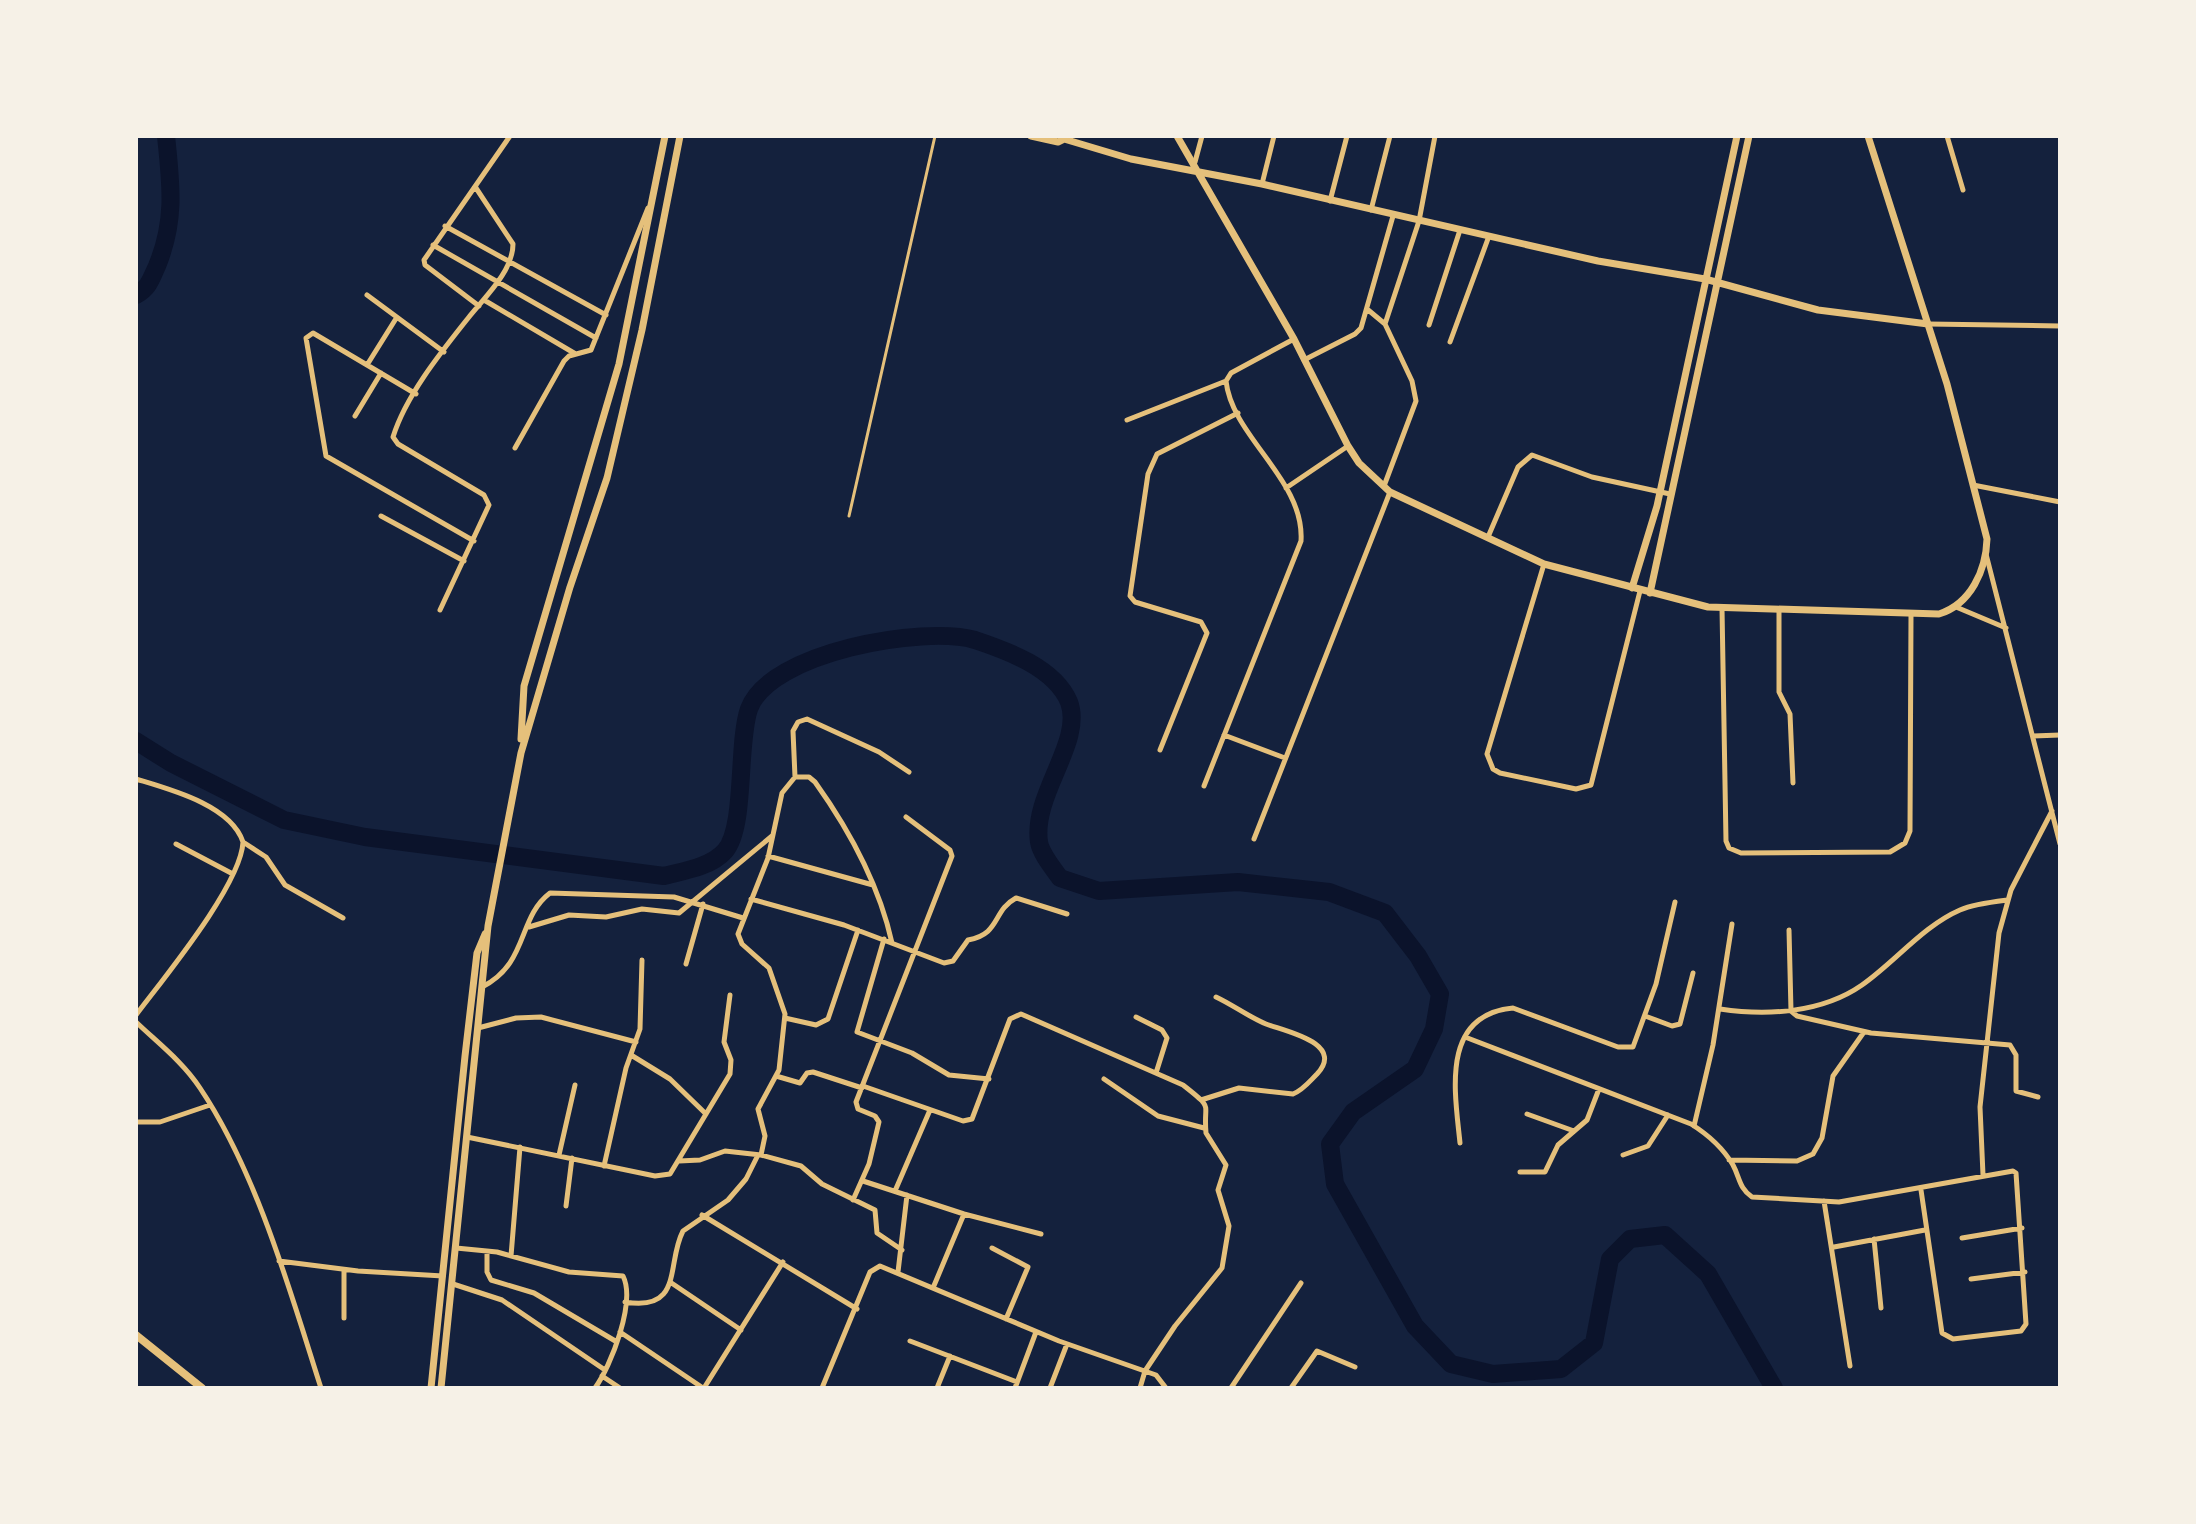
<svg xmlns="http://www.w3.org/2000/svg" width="2196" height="1524" font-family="Cabin,sans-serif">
  <rect width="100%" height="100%" fill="#14213d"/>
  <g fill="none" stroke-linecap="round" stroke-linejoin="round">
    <path stroke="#0b132b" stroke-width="18" d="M136,295c13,-7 15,-16 21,-29 19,-46 14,-82 9,-130
      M136,741l35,22 113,57 81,17 299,39c19,-5 47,-9 61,-25 21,-24 12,-107 24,-142 20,-57 175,-84 226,-69 33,11 80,28 94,62 15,40 -37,92 -30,140 2,12 14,26 21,36l39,13 139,-9 91,10 56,21 33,43 22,38 -6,35 -19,40 -62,43 -23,32 5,40 80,142 36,38 42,10 68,-5 33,-26 16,-84 20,-20 35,-4 43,39 66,114"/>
    <path stroke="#e5c07b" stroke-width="3" d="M849,516l86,-380"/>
    <path stroke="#e5c07b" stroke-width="5" d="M1947,136l16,54
      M1195,162l7,-26
      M1262,184l12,-48
      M1330,201l17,-65
      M1371,210l19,-74
      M445,226l161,89
      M433,245l163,93
      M367,295l77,57
      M484,300l90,53
      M479,306l-54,-41 -1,-5 86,-124
      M1367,309l18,15 27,57 4,20 -32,85
      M1385,324l34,-103 16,-85
      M1928,324l132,2
      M1429,325l31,-95
      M1450,342l39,-106
      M1304,360l51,-26 6,-6 32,-112
      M367,365l30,-48
      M416,394l-103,-61 -7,5 20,118 148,85
      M355,416l26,-43
      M1127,420l99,-39
      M515,448l49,-87 5,-5 22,-6 57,-142
      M1973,485l87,17
      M1286,488l62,-42
      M381,516l83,45
      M1488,537l30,-70 14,-12 60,22 78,17
      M1986,554l74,290
      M1544,564l-57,190 6,15 7,4 76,16 15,-4 49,-194
      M1956,607l50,21
      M1722,608l4,233 3,7 12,5 149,-1 15,-9 5,-12 1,-216
      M440,610l49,-105 -5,-10 -86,-51 -5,-7c13,-42 49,-86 76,-120 16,-20 44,-46 44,-73l-37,-56
      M1779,611v81l11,22 3,69
      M1224,735l61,23
      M2033,736l27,-1
      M1160,750l47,-117 -6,-11 -66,-20 -5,-6 18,-122 9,-20 81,-41
      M795,777l-2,-46 5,-9 9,-3 72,33 30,20
      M136,779c33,10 95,26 107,63 -2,43 -80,137 -107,173
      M1204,786l97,-245c4,-61 -69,-104 -75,-160l5,-8 63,-34
      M1254,839l136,-347
      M243,842l23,15 19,28 58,33
      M176,844l55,29
      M768,856l105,29
      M751,899l93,26 100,38 9,-2 15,-21c33,-6 24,-29 48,-42l51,16
      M529,927l40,-12 37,2 36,-8 37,4 93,-77
      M1789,930l2,81 6,5 74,17 139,12 6,10v36l22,6
      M884,939l-27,93 55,21 37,22 40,4
      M686,964l17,-60
      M482,987c47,-24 35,-69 68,-94l124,4 69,21
      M1720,1009c47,7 102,4 142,-24 33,-23 61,-59 98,-75 14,-6 32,-8 48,-10
      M1645,1016l27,10 8,-2 13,-51
      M1136,1017l26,13 5,8 -11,35
      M785,1018l31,7 12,-6 30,-89
      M136,1022c22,21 47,40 64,66 57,85 90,203 121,300
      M478,1028l38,-10 25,-1 95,25
      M1465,1037l226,87c16,10 32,24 42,41 7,13 6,23 19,32l87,5 174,-31 3,2 10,151 -5,7 -68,8 -11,-6 -21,-143
      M631,1055l39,24 36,35
      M776,1076l24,7 7,-10 6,-1 49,16
      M1104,1079l54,37 46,12
      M863,1086l100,35 9,-2 38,-100 11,-5 162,71c32,25 20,16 23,48l20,32 -8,25 11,36 -7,42 -47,58 -30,45 -5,17
      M1201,1100l38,-12 54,6c10,-4 16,-12 24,-20 29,-31 -33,-43 -51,-50 -17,-7 -33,-19 -50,-27
      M1527,1114l47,17
      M136,1122h24l50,-17
      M1694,1126l19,-81 19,-121
      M467,1137l188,39 15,-2 60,-100 1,-14 -7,-18 6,-47
      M1460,1143c-5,-50 -20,-128 53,-135l105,39h15l23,-63 19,-82
      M559,1155l16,-70
      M761,1155l4,-19 -7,-27 21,-39 6,-56 -16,-46 -27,-24 -4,-10 30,-76 14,-65 13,-16h14l6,5c35,49 64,102 77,161
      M1623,1155l25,-9 20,-31
      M1729,1160l68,1 16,-7 9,-16 11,-62 31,-44
      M679,1161l21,-1 25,-9 36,4 40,11 21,18 53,26 2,23 25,17
      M604,1166l22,-98 14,-39 2,-69
      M1520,1172h25l13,-27 29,-25 12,-31
      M1983,1175l-3,-68 19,-174 12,-43 41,-79
      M863,1181l101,33 77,20
      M895,1191l35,-81
      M853,1200l16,-36 10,-42 -4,-6 -17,-7 -2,-7 96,-246 -2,-6 -44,-33
      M1824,1201l26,165
      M566,1206l6,-48
      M702,1215l155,94
      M1962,1238l60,-10
      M1874,1239l7,69
      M1834,1247l91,-17
      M456,1248l41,4 72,20 54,4c13,26 -12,90 -28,112
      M992,1248l36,19 -22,52
      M487,1252v20l4,8 43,13 83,49
      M511,1256l9,-109
      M279,1261l79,10 85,5
      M344,1270v48
      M898,1272l9,-77
      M1971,1279l54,-7
      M670,1282l71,48
      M453,1284l49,16 103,70
      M933,1288l31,-74
      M625,1302c59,10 41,-39 58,-71l45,-31 18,-21 12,-24
      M620,1332l83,56
      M910,1341l107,41
      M602,1376l18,12
      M704,1388l79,-126
      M822,1388l48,-116 10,-6 179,75 97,34 10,13
      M937,1388l13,-32
      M1015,1388l21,-56
      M1050,1388l17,-44
      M1231,1388l70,-105
      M1291,1388l26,-37 38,16"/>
    <path stroke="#e5c07b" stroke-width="7" d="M1031,136l27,6 6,-3 67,20 131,25 336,77 107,18 113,31 110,14
      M1177,136l117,203 54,107 11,17 31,29 154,72 164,43 231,7c32,-10 47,-44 48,-75l-40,-155 -79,-248
      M1632,588l25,-82 80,-370
      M1650,593l99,-457
      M521,739l3,-53 95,-322 46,-228
      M431,1388l34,-332 12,-103 8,-19
      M441,1388l47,-462 33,-173 49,-166 37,-109 35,-148 38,-194"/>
    <path stroke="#e5c07b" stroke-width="8" d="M136,1335l66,53"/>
  </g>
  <rect width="2196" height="1524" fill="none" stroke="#f6f1e7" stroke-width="276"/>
</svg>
